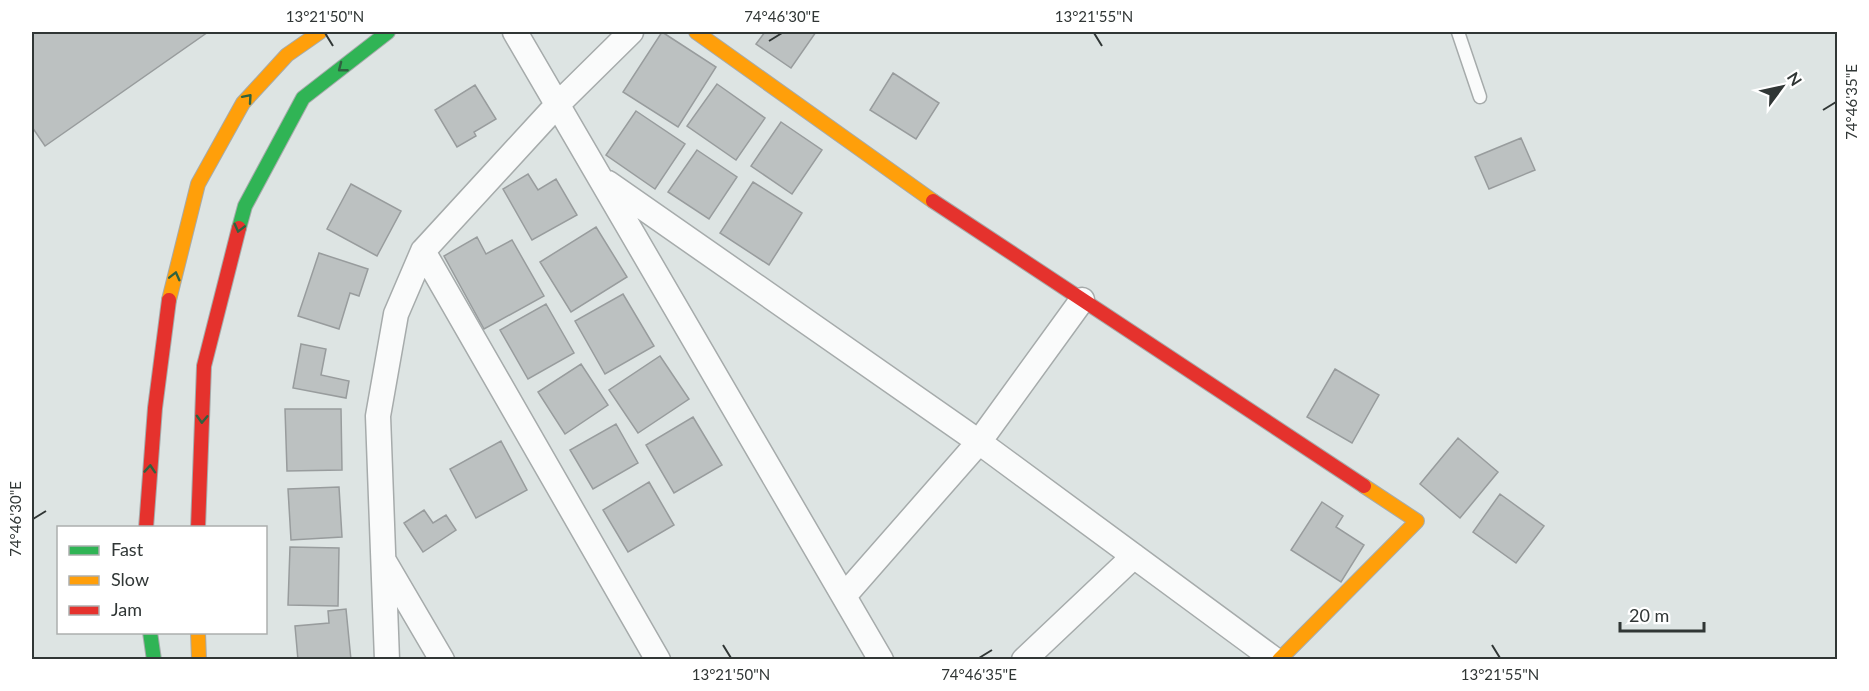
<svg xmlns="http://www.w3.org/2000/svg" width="1869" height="691" font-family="Lato,sans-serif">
  <rect width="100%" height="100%" fill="#dde4e3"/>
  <path fill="#bcc1c1" stroke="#989c9d" stroke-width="1.5" d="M32,32h176l-163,114 -13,-19z
    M662,32l54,35 -38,60 -55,-35z
    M765,32h51l-25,36 -35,-24z
    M893,73l46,30 -23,36 -46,-29z
    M717,84l48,34 -29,42 -49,-34z
    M475,85l21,34 -22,13 2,4 -19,11 -22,-37z
    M636,111l49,33 -30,45 -49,-34z
    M781,122l41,28 -30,44 -41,-28z
    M1521,138l14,32 -46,19 -14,-32z
    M697,150l40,27 -28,42 -41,-27z
    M528,174l10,16 18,-11 21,36 -45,25 -29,-51z
    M753,182l49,31 -33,52 -49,-32z
    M351,184l50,27 -24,45 -50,-27z
    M596,227l31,50 -56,35 -31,-50z
    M477,237l9,17 26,-14 32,56 -60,33 -40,-73z
    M319,253l49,16 -9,27 -9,-3 -11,36 -41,-13z
    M623,294l31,52 -49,28 -30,-53z
    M546,304l28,49 -46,26 -28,-49z
    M301,344l25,5 -5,26 28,6 -3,17 -53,-10z
    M660,356l29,43 -51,34 -29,-43z
    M581,364l27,41 -43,29 -27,-42z
    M1335,369l44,26 -27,48 -45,-26z
    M285,409h56l1,61 -55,1z
    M693,417l29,48 -48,28 -28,-48z
    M616,424l22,39 -45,26 -23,-39z
    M1458,438l40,34 -38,46 -40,-34z
    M501,441l26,49 -51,28 -26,-49z
    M649,482l25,43 -46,27 -25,-42z
    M339,487l3,50 -51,3 -3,-51z
    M1500,494l44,32 -28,37 -43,-31z
    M1322,502l21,14 -7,11 28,18 -23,37 -50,-32z
    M424,510l9,13 13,-8 10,15 -33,22 -19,-29z
    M290,547l49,1 -1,58 -50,-1z
    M346,609l5,51h-53l-3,-34 34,-3 -1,-12z"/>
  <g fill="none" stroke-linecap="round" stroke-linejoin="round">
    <g stroke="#a6abab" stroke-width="15">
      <path id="lane" d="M1458,32l22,65"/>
    </g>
    <g stroke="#a6abab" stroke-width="27">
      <path id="street" d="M515,32l366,628
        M608,183l371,259 -135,154
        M423,251l235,409
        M1082,300l-103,142 296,218
        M384,561l58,99
        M387,660l-9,-244 18,-102 27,-63 135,-147 73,-72
        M1024,660l110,-104"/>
    </g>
    <g stroke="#a6abab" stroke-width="16">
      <path id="fast" d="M239,228l6,-22 58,-108 85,-66
        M150,632l4,28"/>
    </g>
    <g stroke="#a6abab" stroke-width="16">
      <path id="slow" d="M696,32l237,169
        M169,300l29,-116 45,-81 44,-48 33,-23
        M198,632l1,28
        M1279,660l138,-139 -53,-35"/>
    </g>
    <g stroke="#a6abab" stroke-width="16">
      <path id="jam" d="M933,201l431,285
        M146,528l9,-120 14,-108
        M198,528l6,-162 35,-138"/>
    </g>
    <use href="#lane" stroke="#fafbfb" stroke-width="12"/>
    <use href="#street" stroke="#fafbfb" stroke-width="24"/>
    <use href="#fast" stroke="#30b455" stroke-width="14"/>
    <use href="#slow" stroke="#ff9f0a" stroke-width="14"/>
    <use href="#jam" stroke="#e5322d" stroke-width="14"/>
  </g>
  <defs><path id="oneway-chevron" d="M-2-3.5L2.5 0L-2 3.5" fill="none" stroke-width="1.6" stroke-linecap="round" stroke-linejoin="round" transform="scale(1.5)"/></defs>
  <g stroke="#306240">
    <use href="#oneway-chevron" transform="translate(342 68) rotate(142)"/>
    <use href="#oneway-chevron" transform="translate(248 98) rotate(-49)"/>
    <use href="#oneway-chevron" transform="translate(239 228) rotate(104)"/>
    <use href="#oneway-chevron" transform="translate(175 276) rotate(-76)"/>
    <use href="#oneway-chevron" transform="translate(202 419) rotate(92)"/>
    <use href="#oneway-chevron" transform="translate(150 469) rotate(-86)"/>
  </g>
  <path fill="none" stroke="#303635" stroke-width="2" d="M325,33l8,13M1094,33l8,13M769,41l13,-8M1823,110l13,-8M33,519l13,-8M723,645l8,13M1492,645l8,13M979,658l13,-8"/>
  <rect width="1869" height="691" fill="none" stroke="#ffffff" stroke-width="66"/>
  <rect x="57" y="526" width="210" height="108" fill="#ffffff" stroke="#acafae" stroke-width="1.5"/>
  <rect x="69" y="546" width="30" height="9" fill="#30b455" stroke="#acafae" stroke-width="1.5"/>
  <text x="111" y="556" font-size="18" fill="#303635">Fast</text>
  <rect x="69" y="576" width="30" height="9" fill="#ff9f0a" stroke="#acafae" stroke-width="1.5"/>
  <text x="111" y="586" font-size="18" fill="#303635">Slow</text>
  <rect x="69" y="606" width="30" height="9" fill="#e5322d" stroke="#acafae" stroke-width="1.5"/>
  <text x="111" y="616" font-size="18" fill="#303635">Jam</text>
  <g transform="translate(1782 87) rotate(57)" stroke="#ffffff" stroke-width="4.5" paint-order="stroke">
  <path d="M0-4.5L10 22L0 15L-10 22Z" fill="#303635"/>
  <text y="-9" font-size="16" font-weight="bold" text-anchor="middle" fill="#303635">N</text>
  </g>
  <path d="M1620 622v9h84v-9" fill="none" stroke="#303635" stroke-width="3"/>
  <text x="1629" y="622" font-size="18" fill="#303635" stroke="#ffffff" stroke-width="4.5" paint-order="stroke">20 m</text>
  <rect x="33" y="33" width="1803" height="625" fill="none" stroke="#303635" stroke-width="2"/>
  <g font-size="15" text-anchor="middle" fill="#303635">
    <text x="325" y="22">13°21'50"N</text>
    <text x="782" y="22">74°46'30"E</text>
    <text x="1094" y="22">13°21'55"N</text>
    <text transform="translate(1852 102) rotate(-90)" y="5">74°46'35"E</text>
    <text transform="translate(16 519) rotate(-90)" y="5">74°46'30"E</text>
    <text x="731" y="680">13°21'50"N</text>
    <text x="979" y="680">74°46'35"E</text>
    <text x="1500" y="680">13°21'55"N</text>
  </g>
</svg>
